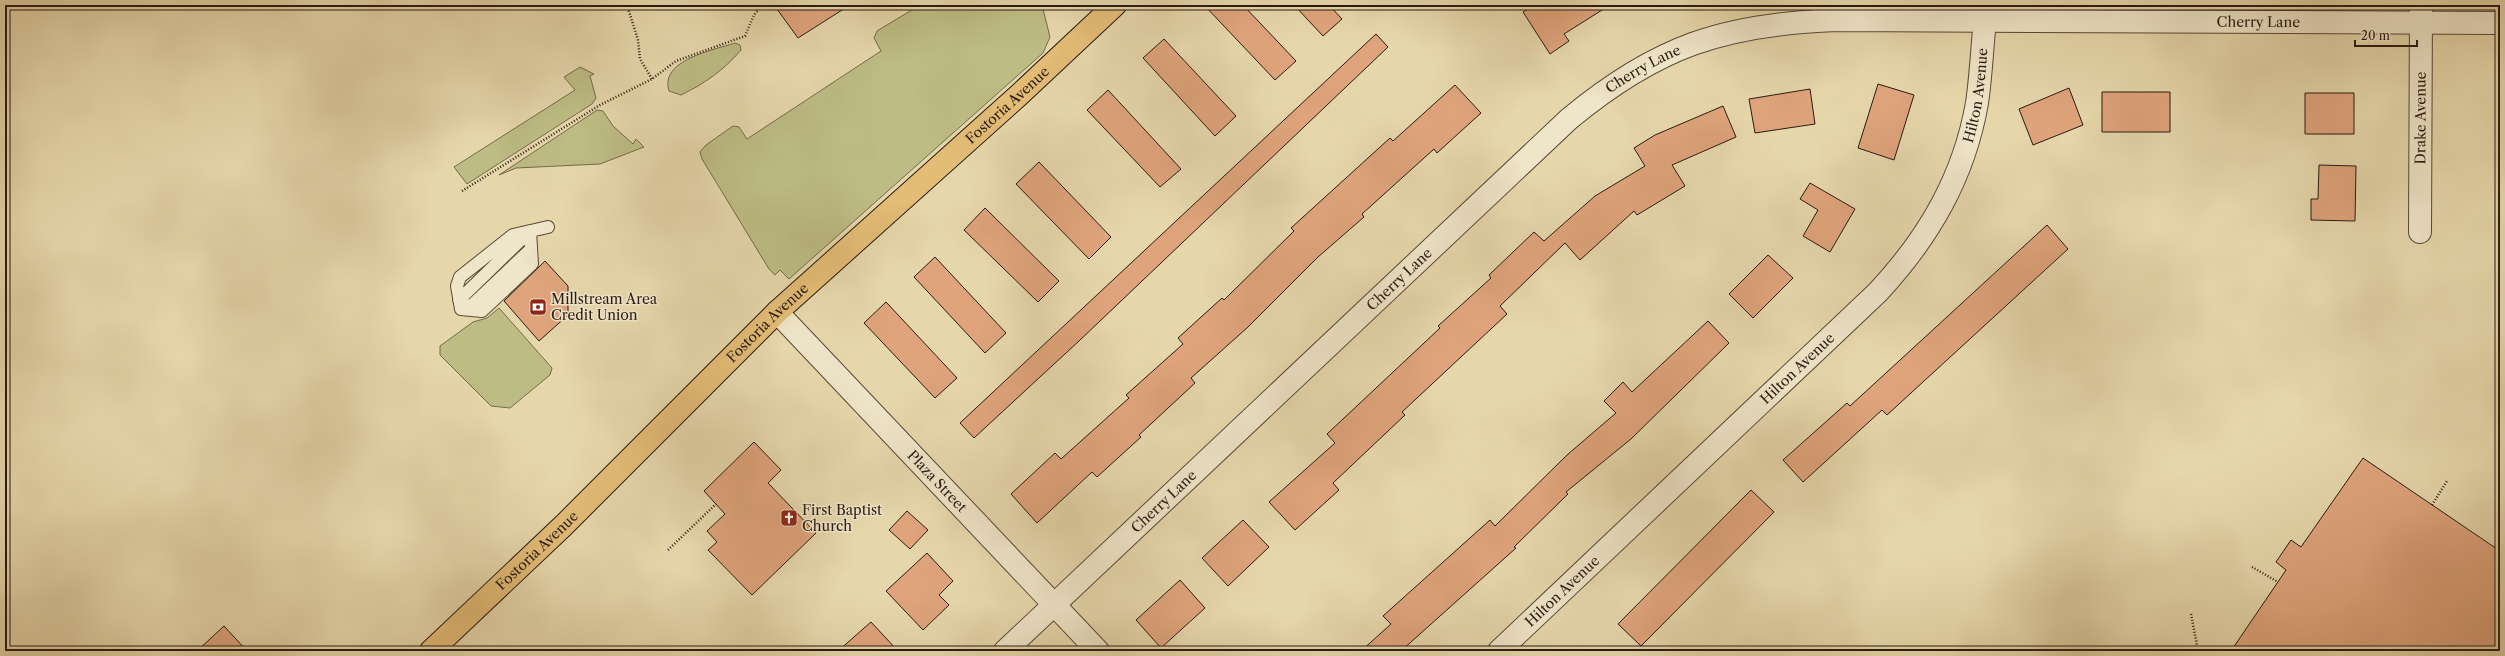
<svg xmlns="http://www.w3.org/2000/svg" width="2505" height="656" font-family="'Libre Caslon Text',serif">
  <rect width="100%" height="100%" fill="#e6d7ab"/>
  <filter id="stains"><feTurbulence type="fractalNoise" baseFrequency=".005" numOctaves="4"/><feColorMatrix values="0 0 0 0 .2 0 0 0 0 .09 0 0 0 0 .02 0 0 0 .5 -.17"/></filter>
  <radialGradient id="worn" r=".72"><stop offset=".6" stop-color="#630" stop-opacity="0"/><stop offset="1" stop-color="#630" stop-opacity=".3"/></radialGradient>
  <path fill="#bdbc84" stroke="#736b4b" d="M920,5h122l8,32 -7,16 -254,226 -9,-9 -5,5 -6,-6 -67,-110 -2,-7 6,-7 27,-19 6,1 8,12 134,-88 -7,-13 3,-7z
    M735,43l5,2 1,5c-17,20 -37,34 -60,45l-12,-4c-10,-31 45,-41 66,-48z
    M580,67l14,7 -4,2 6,22 -4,6 -125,80 -13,-17 121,-77 -11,-13z
    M597,110l6,1 10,15 20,18 3,-5 8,8 -44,17 -84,4 -17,7z
    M499,308l53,60 -2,7 -40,33 -19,-2 -51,-51v-9l33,-24 14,-4z"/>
  <path fill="#dfa47c" stroke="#291a12" d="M774,5h76l-52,33z
    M1204,5h39l53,56 -21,19z
    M1294,5h35l13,14 -19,17z
    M1535,5h75l-46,29 5,7 -19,13 -27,-42z
    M1376,34l12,13 -309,294 -105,97 -14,-15z
    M1164,39l72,77 -21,20 -72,-78z
    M1878,84l36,11 -20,65 -36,-12z
    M1455,85l26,28 -44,40 -3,-4 -72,65 2,3 -46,40 -70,70 -57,51 4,5 -56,52 2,2 -44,40 -5,-5 -55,51 -26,-29 44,-41 6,6 68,-61 -3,-3 57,-51 -5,-6 44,-40 2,2 70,-69 -3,-3 99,-90 3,3z
    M2069,88l14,37 -50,20 -14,-36z
    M1810,89l5,35 -60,9 -6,-34z
    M1108,90l73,79 -21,18 -73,-77z
    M2102,92h68v40h-68z
    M2305,93h49v41h-49z
    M1723,106l13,31 -64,28 13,21 -48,29 -3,-4 -54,49 -15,-17 -65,63 7,8 -105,98 3,3 -72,68 6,7 -44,40 -26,-28 66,-59 -8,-9 113,-106 -2,-2 53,-48 -2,-3 45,-43 10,9 51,-45 50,-30 -11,-18 21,-13z
    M1039,162l72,75 -22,22 -73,-75z
    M2319,165l37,1 -1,55 -44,-1v-21h7z
    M1810,183l45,26 -25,43 -27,-16 15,-26 -18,-11z
    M985,208l74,73 -21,21 -74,-72z
    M2047,225l21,24 -181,166 -5,-5 -79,72 -20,-22 64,-57 3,3z
    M1768,255l25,23 -40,40 -24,-24z
    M935,257l71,76 -21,20 -71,-76z
    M545,261l23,25v29l-29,26 -35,-40z
    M886,302l71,76 -22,20 -71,-75z
    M1708,321l21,22 -98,96 -65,53 2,2 -54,53 2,1 -115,103h-40l30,-27 -8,-8 107,-96 5,6 72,-71 49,-42 -12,-12 19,-19 9,10z
    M754,442l27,28 -13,13 48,50 -64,62 -44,-45 9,-8 -10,-11 18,-17 -21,-23z
    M2363,458l137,93v100h-269l55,-81 -10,-8 15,-22 10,7z
    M1751,490l23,22 -133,134 -23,-22z
    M907,511l21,19 -18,19 -21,-19z
    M1243,520l26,27 -41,39 -26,-28z
    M927,553l26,28 -14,14 10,10 -26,25 -37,-39z
    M1180,580l25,28 -44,40 -25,-28z
    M871,622l27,29h-60z
    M224,626l23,25h-50z"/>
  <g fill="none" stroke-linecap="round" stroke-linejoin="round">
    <g stroke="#584938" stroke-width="14">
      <path id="service" d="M459,300l71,-69
        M461,309l-4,-23 3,-9 53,-42 35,-8
        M461,309l21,2 50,-47 -2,-33
        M461,309l12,-5 58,-55"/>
    </g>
    <g stroke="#584938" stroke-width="24">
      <g id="minor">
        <path id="s1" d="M2420,232l1,-227"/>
        <path id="s2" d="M1005,651l564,-532c88,-73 155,-95 268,-99l663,3"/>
        <path id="s3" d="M1499,651l379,-359c51,-55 86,-115 99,-189 4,-27 5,-55 8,-83"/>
      </g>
    </g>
    <g stroke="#584938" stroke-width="24">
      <g id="tertiary">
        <path id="s4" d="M777,312l321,339"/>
      </g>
    </g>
    <g stroke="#291a12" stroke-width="24">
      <g id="primary">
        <path id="s5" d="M431,651l132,-125 214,-214 242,-217 96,-90"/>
      </g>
    </g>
    <path stroke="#291a12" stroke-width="2.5" stroke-dasharray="1 2" stroke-linecap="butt" d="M627,5l11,35 2,19 12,20
      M462,191l138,-86 52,-26 24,-18 69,-25 9,-21 8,-10
      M2432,505l15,-24
      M668,550l48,-46
      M2252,567l26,15
      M2191,614l7,37
      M371,651l1,-1"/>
    <use href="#service" stroke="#efe5c8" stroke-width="12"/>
    <use href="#minor" stroke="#efe5c8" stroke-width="22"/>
    <use href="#tertiary" stroke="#efe5c8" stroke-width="22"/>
    <use href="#primary" stroke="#e3bc76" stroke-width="22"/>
  </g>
  <defs>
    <g id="bank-square" transform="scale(0.9)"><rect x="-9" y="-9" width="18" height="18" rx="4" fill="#8f2418" stroke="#efe5c8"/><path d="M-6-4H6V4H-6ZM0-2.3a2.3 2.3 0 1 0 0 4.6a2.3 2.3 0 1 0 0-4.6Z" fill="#fff"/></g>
    <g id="church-square" transform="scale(0.9)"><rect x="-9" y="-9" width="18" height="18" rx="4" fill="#8f2418" stroke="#efe5c8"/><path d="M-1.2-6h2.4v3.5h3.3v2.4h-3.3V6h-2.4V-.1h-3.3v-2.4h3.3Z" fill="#fff"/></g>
  </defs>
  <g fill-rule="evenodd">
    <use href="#bank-square" x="538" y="307"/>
    <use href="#church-square" x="789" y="518"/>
  </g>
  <g text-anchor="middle" stroke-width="3" stroke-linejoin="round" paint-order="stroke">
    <g font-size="14" fill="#291a12" stroke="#efe5c8">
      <text dy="5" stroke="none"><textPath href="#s2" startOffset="1489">Cherry Lane</textPath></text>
      <text dy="5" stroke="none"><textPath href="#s2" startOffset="865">Cherry Lane</textPath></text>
      <text dy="5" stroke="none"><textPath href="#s3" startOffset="746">Hilton Avenue</textPath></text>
      <text dy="5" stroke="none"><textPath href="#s5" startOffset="794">Fostoria Avenue</textPath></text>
      <text dy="5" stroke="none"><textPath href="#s1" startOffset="114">Drake Avenue</textPath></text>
      <text dy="5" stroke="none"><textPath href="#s2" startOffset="542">Cherry Lane</textPath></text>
      <text dy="5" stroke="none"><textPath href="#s5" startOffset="470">Fostoria Avenue</textPath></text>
      <text dy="5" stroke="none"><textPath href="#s3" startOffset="411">Hilton Avenue</textPath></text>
      <text dy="5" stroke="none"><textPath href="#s4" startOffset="233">Plaza Street</textPath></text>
      <text dy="5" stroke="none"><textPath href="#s2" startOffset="218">Cherry Lane</textPath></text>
      <text dy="5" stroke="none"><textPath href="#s5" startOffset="146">Fostoria Avenue</textPath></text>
      <text dy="5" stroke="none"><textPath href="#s3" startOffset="87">Hilton Avenue</textPath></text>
    </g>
    <g font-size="14" fill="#291a12" stroke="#efe5c8" text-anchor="start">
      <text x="551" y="304">Millstream Area<tspan x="551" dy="16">Credit Union</tspan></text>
      <text x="802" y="515">First Baptist<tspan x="802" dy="16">Church</tspan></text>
    </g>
  </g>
  <rect width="2505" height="656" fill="none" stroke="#e6d7ab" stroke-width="20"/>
  <rect x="6" y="6" width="2493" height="644" fill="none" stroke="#291a12" stroke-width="2"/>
  <rect x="10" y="10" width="2485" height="636" fill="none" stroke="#291a12"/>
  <path d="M2355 40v6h62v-6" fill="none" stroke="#291a12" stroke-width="2"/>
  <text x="2361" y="40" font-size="12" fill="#291a12" stroke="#efe5c8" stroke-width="3" paint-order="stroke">20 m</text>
  <rect width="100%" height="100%" filter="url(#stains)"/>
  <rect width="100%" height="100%" fill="url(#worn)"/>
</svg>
